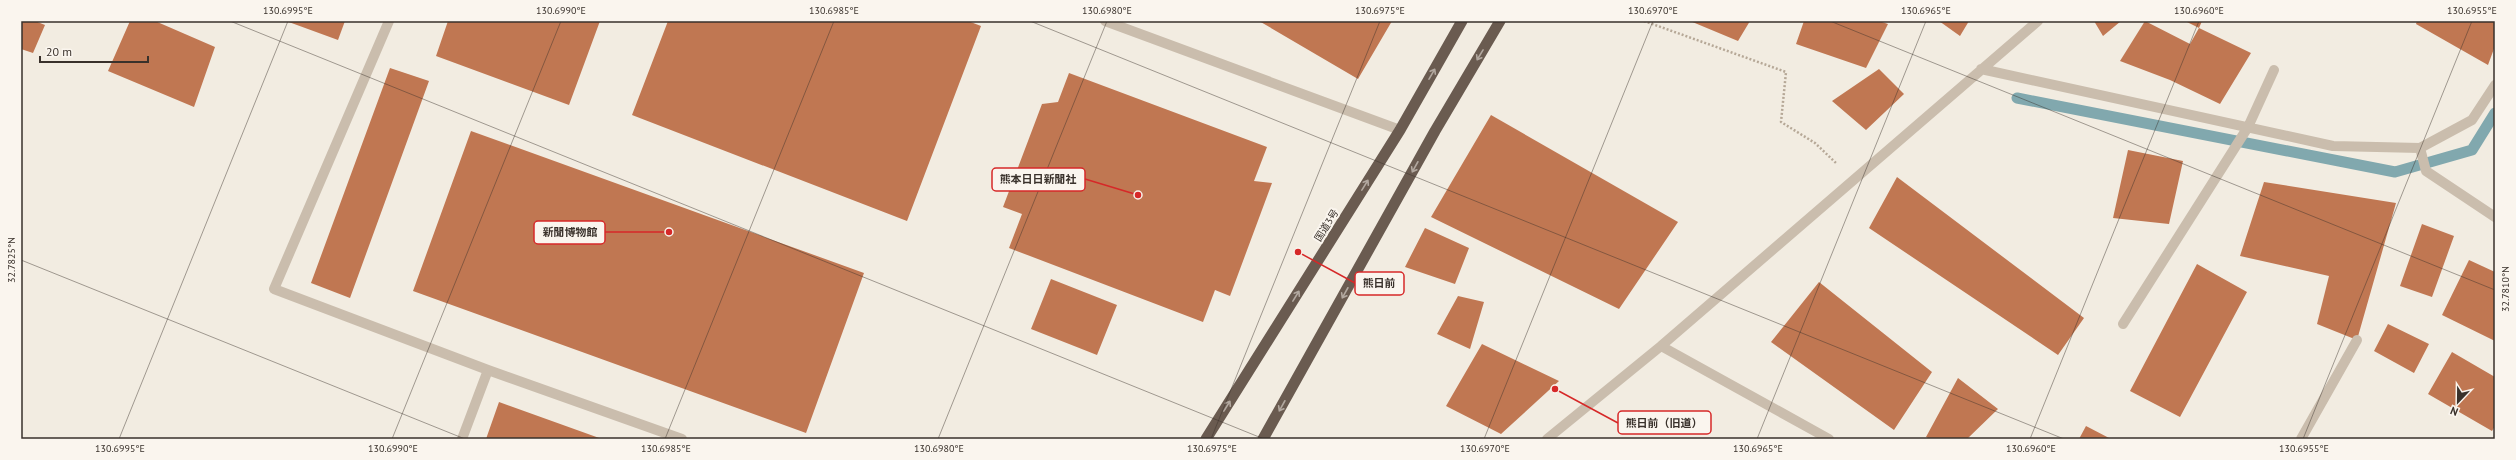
<svg xmlns="http://www.w3.org/2000/svg" width="2516" height="460" font-family="'PT Sans','Noto Sans JP',sans-serif">
  <rect width="100%" height="100%" fill="#f2ece1"/>
  <g fill="none" stroke-linecap="round" stroke-linejoin="round">
    <path stroke="#81a8ae" stroke-width="11" d="M2017,98l378,74 77,-22 23,-37"/>
  </g>
  <path fill="#c07752" d="M21,21h14l10,4 -12,28 -12,-4z
    M130,21h25l60,26 -21,60 -86,-36z
    M286,21h59l-7,19z
    M448,21h152l-31,84 -133,-49z
    M668,21h300l13,5 -74,195 -275,-106z
    M1259,21h133l-34,58z
    M1690,21h60l-12,20z
    M1804,21h75l9,3 -22,44 -70,-24z
    M1939,21h30l-9,15z
    M2094,21h27l-18,15z
    M2145,21l45,23 9,-16 -14,-7h17l-3,7 52,25 -31,51 -50,-24 -50,-19z
    M2417,21h78v25l-7,19 -72,-41z
    M390,68l39,13 -79,217 -39,-15z
    M1879,69l25,25 -38,36 -34,-29z
    M1069,73l198,74 -13,34 18,2 -42,113 -15,-6 -12,32 -194,-74 13,-34 -19,-7 39,-103 16,-2z
    M1491,115l187,107 -59,87 -188,-92z
    M471,131l393,142 -58,160 -393,-142z
    M2128,150l55,11 -14,63 -56,-6z
    M1897,177l187,141 -26,37 -189,-127z
    M2264,182l132,21 -39,137 -40,-16 12,-48 -89,-20z
    M2422,224l32,12 -22,61 -32,-11z
    M1425,228l44,20 -14,36 -50,-17z
    M2469,260l26,12v69l-53,-26z
    M2197,264l50,28 -67,125 -50,-26z
    M1051,279l66,26 -20,50 -66,-26z
    M1819,282l113,90 -38,58 -123,-88z
    M1458,296l26,6 -14,47 -33,-15z
    M2388,324l41,20 -15,29 -40,-22z
    M1482,344l77,37 -58,53 -55,-28z
    M2452,352l43,25v49l-3,5 -64,-37z
    M1958,378l40,31 -31,30h-37l-4,-2z
    M499,402l103,37h-116z
    M2086,426l25,13h-32z"/>
  <g fill="none" stroke-linecap="round" stroke-linejoin="round">
    <path stroke="#b6a897" stroke-width="2.5" stroke-dasharray="2 2" stroke-linecap="butt" d="M1644,21l142,51 -5,50 34,21 21,20"/>
    <path stroke="#cabdad" stroke-width="10" d="M2301,439l56,-99"/>
    <path stroke="#cabdad" stroke-width="10" d="M389,21l-115,268 214,81 194,69
      M1105,21l295,109
      M1981,69l352,77 87,2 52,-28 23,-35
      M2420,148l6,23 69,46
      M2123,324l125,-197 26,-57
      M1661,346l168,93
      M462,439l26,-69
      M1547,439l114,-93 377,-325"/>
    <path stroke="#6a5b50" stroke-width="11" d="M1206,439l194,-309 62,-109
      M1263,439l172,-308 65,-110"/>
  </g>
  <defs><path id="oneway-shaft" d="M-6 0H5M1.5-3L5.5 0L1.5 3" fill="none" stroke-width="1.6" stroke-linecap="round" stroke-linejoin="round"/></defs>
  <g stroke="#b2a89f">
    <use href="#oneway-shaft" transform="translate(1480 55) rotate(121)"/>
    <use href="#oneway-shaft" transform="translate(1432 74) rotate(-60)"/>
    <use href="#oneway-shaft" transform="translate(1415 167) rotate(119)"/>
    <use href="#oneway-shaft" transform="translate(1365 185) rotate(-58)"/>
    <use href="#oneway-shaft" transform="translate(1345 293) rotate(119)"/>
    <use href="#oneway-shaft" transform="translate(1296 296) rotate(-58)"/>
    <use href="#oneway-shaft" transform="translate(1227 406) rotate(-58)"/>
    <use href="#oneway-shaft" transform="translate(1282 406) rotate(119)"/>
  </g>
  <path fill="none" stroke="#39312b" stroke-width="1" stroke-opacity="0.45" d="M230,21l1034,418M1030,21l1034,418M1830,21l665,269M21,260l444,179M119,439l169,-418M392,439l169,-418M665,439l169,-418M938,439l169,-418M1211,439l169,-418M1484,439l169,-418M1757,439l169,-418M2030,439l169,-418M2303,439l169,-418"/>
  <g text-anchor="middle" stroke-width="4" stroke-linejoin="round" paint-order="stroke">
    <g font-size="10" fill="#39312b" stroke="#faf5ee">
      <text transform="translate(1326 225) rotate(-58)" y="4">国道3号</text>
    </g>
  </g>
  <path fill="none" stroke="#d62828" stroke-width="1.5" d="M1138 195L1085 179M669 232L605 232M1298 252L1355 283M1555 389L1618 423"/>
  <g fill="#d62828" stroke="#faf5ee" stroke-width="1.5">
    <circle cx="1138" cy="195" r="4"/>
    <circle cx="669" cy="232" r="4"/>
    <circle cx="1298" cy="252" r="4"/>
    <circle cx="1555" cy="389" r="4"/>
  </g>
  <g fill="#faf5ee" stroke="#d62828" stroke-width="1.5">
    <rect x="992" y="168" width="93" height="23" rx="4"/>
    <rect x="534" y="221" width="71" height="23" rx="4"/>
    <rect x="1355" y="272" width="49" height="23" rx="4"/>
    <rect x="1618" y="411" width="93" height="23" rx="4"/>
  </g>
  <g font-size="11" text-anchor="middle" font-weight="bold" fill="#39312b">
    <text x="1038" y="183">熊本日日新聞社</text>
    <text x="570" y="236">新聞博物館</text>
    <text x="1379" y="287">熊日前</text>
    <text x="1664" y="427">熊日前（旧道）</text>
  </g>
  <rect width="2516" height="460" fill="none" stroke="#faf5ee" stroke-width="44"/>
  <g transform="translate(2458 402) rotate(202)" stroke="#faf5ee" stroke-width="3" paint-order="stroke">
  <path d="M0-3L7 15L0 10L-7 15Z" fill="#39312b"/>
  <text y="-6" font-size="11" font-weight="bold" text-anchor="middle" fill="#39312b">N</text>
  </g>
  <path d="M40 56v6h108v-6" fill="none" stroke="#39312b" stroke-width="2"/>
  <text x="46" y="56" font-size="12" fill="#39312b" stroke="#faf5ee" stroke-width="3" paint-order="stroke">20 m</text>
  <rect x="22" y="22" width="2472" height="416" fill="none" stroke="#39312b" stroke-width="1.5"/>
  <g font-size="10" text-anchor="middle" fill="#39312b">
    <text x="288" y="14">130.6995°E</text>
    <text x="561" y="14">130.6990°E</text>
    <text x="834" y="14">130.6985°E</text>
    <text x="1107" y="14">130.6980°E</text>
    <text x="1380" y="14">130.6975°E</text>
    <text x="1653" y="14">130.6970°E</text>
    <text x="1926" y="14">130.6965°E</text>
    <text x="2199" y="14">130.6960°E</text>
    <text x="2472" y="14">130.6955°E</text>
    <text transform="translate(11 260) rotate(-90)" y="4">32.7825°N</text>
    <text transform="translate(2505 289) rotate(-90)" y="4">32.7810°N</text>
    <text x="120" y="452">130.6995°E</text>
    <text x="393" y="452">130.6990°E</text>
    <text x="666" y="452">130.6985°E</text>
    <text x="939" y="452">130.6980°E</text>
    <text x="1212" y="452">130.6975°E</text>
    <text x="1485" y="452">130.6970°E</text>
    <text x="1758" y="452">130.6965°E</text>
    <text x="2031" y="452">130.6960°E</text>
    <text x="2304" y="452">130.6955°E</text>
  </g>
</svg>
